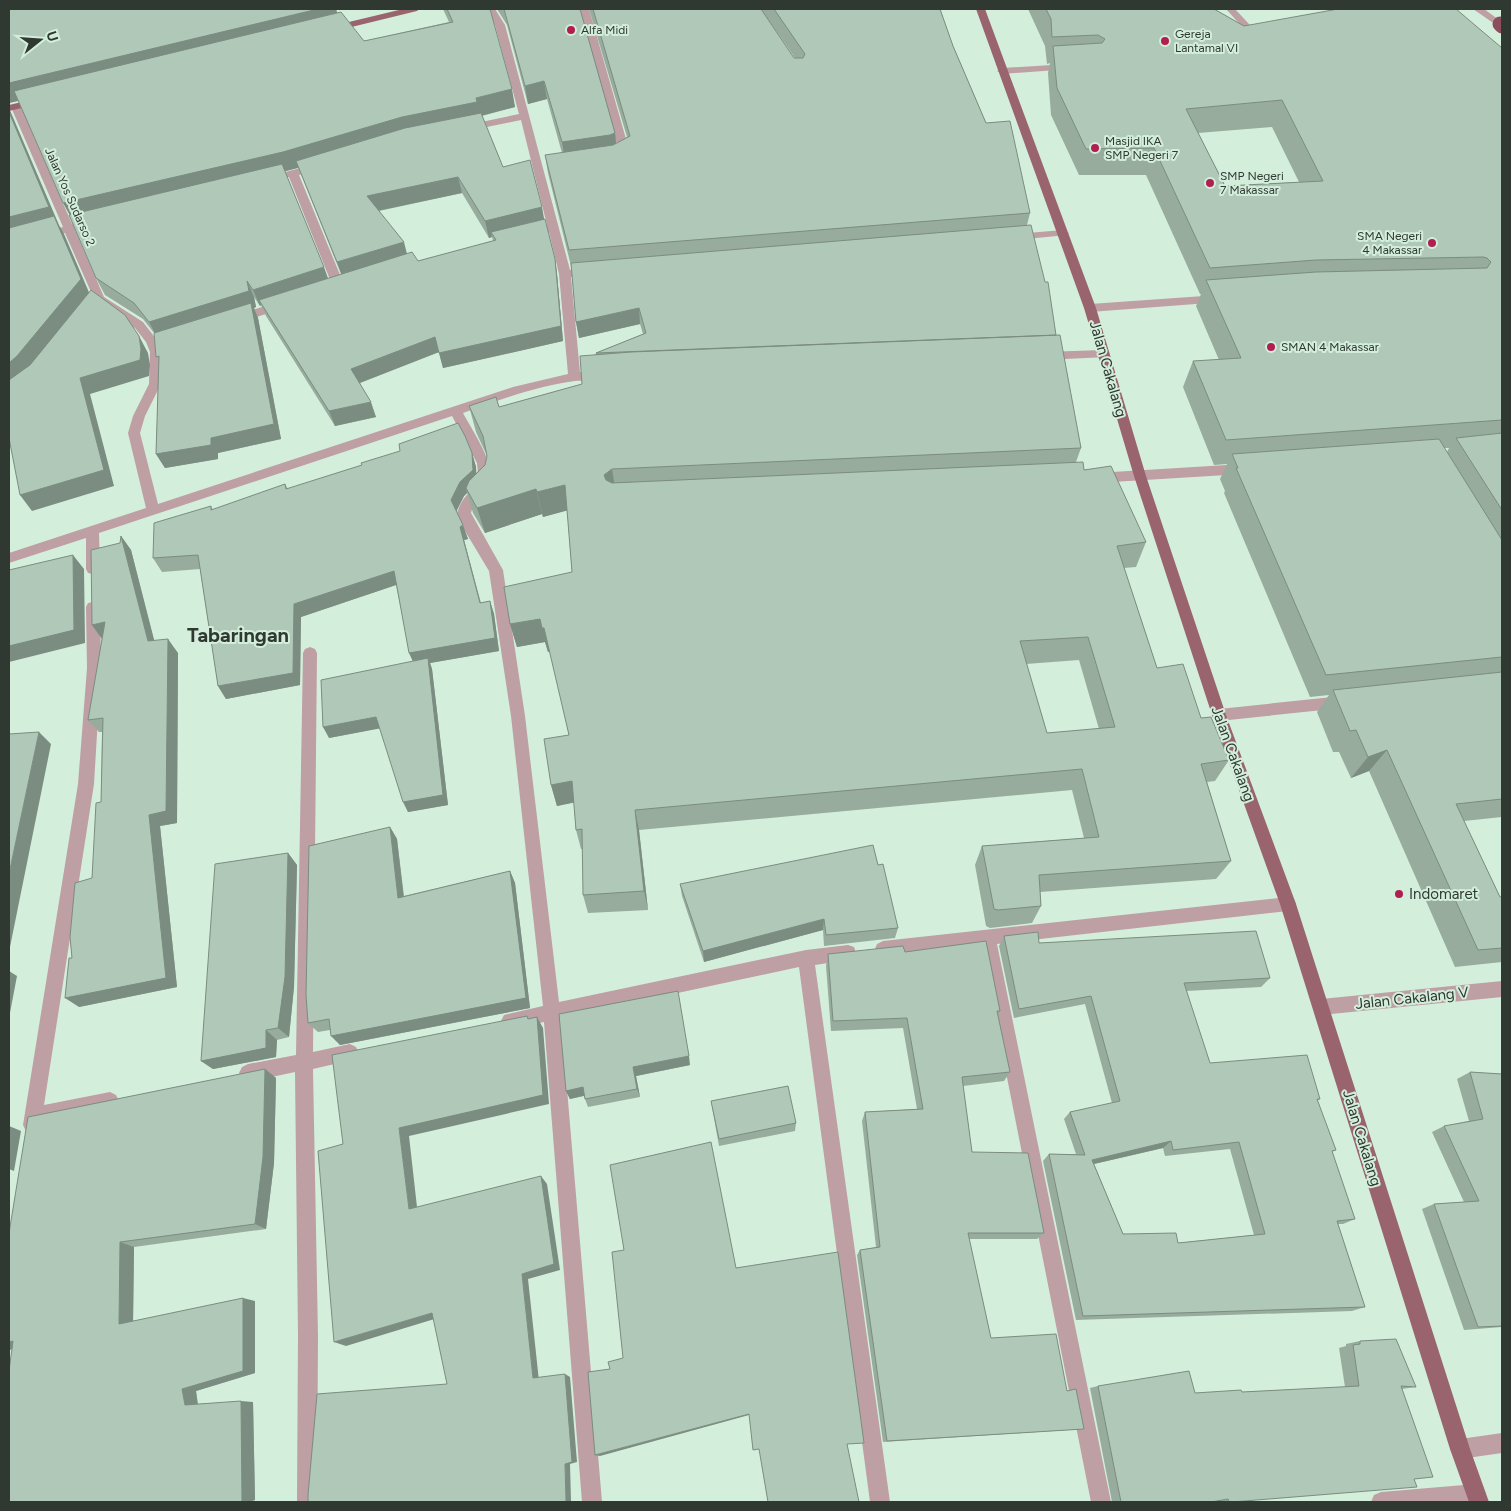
<svg xmlns="http://www.w3.org/2000/svg" width="1511" height="1511" font-family="Figtree,sans-serif">
  <rect width="100%" height="100%" fill="#d4eedc"/>
  <g fill="none" stroke-linecap="round" stroke-linejoin="round">
    <path fill="#be9fa4" fill-rule="evenodd" d="M487,9h8l10,16 65,245 21,-2 6,4 -6,4 -20,1 9,95 22,-1 6,4c-6,8 -24,5 -33,6 -38,5 -76,19 -112,32 8,15 38,60 27,76 -6,10 -16,11 -19,24l32,57 22,146 34,286 247,-52 42,-5 6,2 2,6 -2,6 -39,6 75,537h-20l-71,-535 -238,51 41,484h-20l-38,-480 -34,7 -6,-2 -3,-6 3,-6 39,-9 -32,-290 -22,-145 -24,-40 -8,-18c4,-13 11,-21 22,-28l-2,-22 -25,-47 -353,117 1,36 -2,4 -5,1 -5,-1 -2,-4v-31l-77,25v-10l137,-45 -18,-75 5,-17 16,-32 1,-32 -4,-10 -11,-14 -40,-27 -30,-68 -56,14v-6l54,-14 -52,-120 1,-2h8l1,2 51,117 22,-5 5,3 -1,2 -23,6 29,67 39,25 13,17 6,13 -1,32 -16,32 -5,17 18,71 355,-117 55,-13 -9,-100 -10,-42 -20,5 -6,-3 2,-2 22,-7 -26,-105 -54,11 -5,-3 5,-3 52,-11 -24,-89z
      M580,9h9l41,144 -6,5h-8l-1,-2 4,-4z
      M1226,9h9l27,29v4h-6z
      M1473,9h11l18,13v7z
      M1068,64l3,1v4l-69,5 -5,-3 5,-3z
      M319,163l4,1 1,2 -1,2 -24,7 46,112 -6,4 -6,-4 -44,-110 -22,6 -5,-3 1,-2z
      M1063,230l6,3 -2,2 -52,5 -6,-3 6,-3z
      M1218,295l4,1 2,3 -2,3 -132,10 -6,-4 6,-4z
      M281,301l6,4 -2,3 -48,15 -6,-4 2,-3z
      M1103,350l6,4 -2,3 -63,3 -6,-4 6,-4z
      M1243,464l5,2 1,3 -1,3 -5,2 -147,9 -5,-2 -1,-3 1,-3 5,-2z
      M93,602l5,1 2,4 1,61 -7,116 -50,321 66,-13 6,3 3,6 -3,6 -6,3 -69,13 -3,8 -6,3 -6,-3 -3,-6 55,-341 9,-116 -1,-61 2,-4z
      M310,647l5,2 2,4 -4,399 37,-8 6,3 3,6 -3,6 -43,10 5,267 -1,166h-20l1,-166 -3,-264 -47,10 -6,-3 -3,-6 3,-6 6,-3 48,-9 7,-402 2,-4z
      M1342,696l5,2 2,4 -2,4 -5,2 -123,13 -5,-2 -2,-4 2,-4 5,-2z
      M1288,897l6,2 2,5 -2,5 -6,2 -291,33 114,558h-20l-110,-556 -98,11 -6,-3 -2,-5 2,-5 6,-3z
      M1502,981v16l-181,18 -6,-2 -2,-6 2,-6 6,-2z
      M1502,1433v20l-42,6 -7,-3 -3,-7 3,-7 7,-3z
      M1476,1484l7,3 3,7 -5,8h-110l3,-7 7,-3z"/>
    <path fill="#99646e" fill-rule="evenodd" d="M403,9h16l-2,2 -86,21 -5,-3 2,-2z
      M976,9h9l111,299 50,168 80,239 70,189 174,545 19,53h-20l-19,-53 -170,-545 -68,-189 -78,-239 -50,-168z
      M39,98l5,3 -1,2 -34,8v-6z"/>
    <path stroke="#8b4e5a" stroke-width="15" d="M1500,24l2,2"/>
  </g>
  <path fill="#97ac9d" fill-rule="evenodd" d="M9,9h327l1,4 27,28 85,-19 -6,-13h47l25,98 -33,9 21,51 41,52 11,40 2,15 6,67 -120,27 -4,-16 -79,31 16,34 -41,9 -69,-110 -5,-11 -1,1 -6,-9 2,10 -2,1 4,10 23,121 -63,14v6l-53,9 -9,-14 3,-93 -5,-28 -11,-14 -38,-24 -9,-17 -26,-63 -52,-114 -9,2zM298,168l4,9 39,97 -13,5 -43,-108zM462,193l27,45 3,-1 1,4 -75,20 -11,-7 -28,-43z
    M497,9h83l35,124 1,10 11,-6 -38,-128h172l33,49h1l-34,-49h179l13,37 33,77 44,90 -3,12 29,110 25,113 -5,14 8,8 62,72 -10,25 -12,1 33,100 44,50 28,42 -14,21 -8,1 24,79 -15,18 -176,13 1,14 -9,17 -42,5 -4,-2 -11,-61 7,-19 102,-8 -12,-48 -433,40 9,80 -60,3 -5,-18v-46h-2l-5,-19 -2,-28 -17,4 -6,-21 18,-50 -19,-84 -2,1 -3,-10 -28,5 -7,-23 62,-52 -5,-62 -24,7 -1,-3 -57,19 -12,-20 -6,-20 -3,3 -8,15 12,28 -4,1 17,63 9,-2 4,13 5,37 -69,12 2,6 16,136 -40,7 -28,-84 -51,10 84,-77 -17,-76 -95,32 -1,68 -74,14 -8,-13 -18,-117 -38,3 -9,-14 58,-52 2,4 72,-26 3,5 184,-36 4,14v6l9,-8 2,-9 -11,-24 -7,-26 30,1 83,-23 14,-31 47,-19 -3,-10 -61,14 -3,-16 -5,-56 -23,-93 -3,-18 17,-2 -15,-54 -19,5 -21,-79zM1079,660l20,69 -52,4 -21,-69z
    M1028,9h186l30,17 258,22v769l-38,4 36,76h2v65l-47,5 -86,-196 -18,7 -12,-26h-6l-16,-40 12,-17 -19,2 -86,-204 1,-2 -5,-12 7,-15 -13,1 -31,-78 10,-26 26,-1 -23,-54 5,-12h-1l-54,-119h-67l-28,-60 -3,-42 2,-10 -3,1 -2,-18zM1272,127l27,55 -74,4 -27,-53zM1444,448h5l-2,4z
    M121,536l10,14 23,91 24,12 -1,170 -17,3 17,161 -98,20 -7,-49 20,-80 9,-76 1,-70h-3l-11,-12 14,-82 -10,-13 28,-82z
    M390,827l7,12 7,57 106,-25 5,12 15,125 -190,37 -10,-15 -12,2 -10,-9z
    M288,853l9,12 -3,122 -5,50 -12,3 -1,17 -63,12 -12,-8z
    M878,865l20,63 -3,10 -71,8 -1,-16 -119,32 -22,-66 -2,-12z
    M1004,936l35,7 231,35 -9,9 -75,4 24,72 110,36 -3,2 19,49 -4,2 23,67 -12,5h-5l27,83 -13,4 -276,9 -33,-159 6,-7h27l-12,-35 6,-7 42,-9 -27,-99 -71,14 -15,-72zM1163,1148l2,8 65,-7 24,86 -76,8 -55,-9 -29,-70z
    M905,952l95,59 -3,4 13,57 -6,9 -41,5 9,66 72,81 -7,6h-68l22,99 76,53 17,38 -201,13 -26,-187 3,-5 16,-3 -14,-126 3,-9 52,-3 -14,-81 -72,3 -5,-65 2,-12z
    M559,1014l131,51 -54,11 4,21 -52,10 -3,-8 -1,-3 -14,3 -4,-8z
    M265,1069l11,9 -2,85 -8,66 -132,18 -1,74 122,-20v72l-59,18 2,13 55,-2 2,98 -3,1v1h-243l3,-153 -3,1v-117z
    M1470,1072l32,2v253l-38,3 -42,-121 12,-5 30,-2 -32,-70 12,-6 25,-5 -12,-42z
    M711,1101l85,22 -1,8 -76,15z
    M1360,1341l56,46 -14,2 -170,113 -15,-1 -6,1h-99l-22,-114 8,-2 97,7 47,-1 103,-5 -6,-39 7,-2v-2z"/>
  <path fill="#7b8c80" d="M318,9h18l4,14 -331,80v-20z
    M544,81l3,18 -19,5 -3,-18z
    M512,89l3,18 -35,9 -190,54 -217,51 -10,-18z
    M9,108l50,117 5,9 27,63 -82,93z
    M615,133l2,18 -52,9 -3,-18z
    M458,177l4,16 -90,19 -5,-16z
    M542,207l3,17 -54,8 1,5 -3,1 -4,-17z
    M404,242l4,16 -65,21 -6,-17z
    M555,259l2,15 6,67 -120,27 -4,-15z
    M324,267l6,17 -71,16 2,5 -1,1 -7,-16z
    M247,281l7,16 2,10 -2,1 4,10 23,121 -63,14v6l-53,9 -9,-14 55,-16 -62,-116z
    M639,308l1,16 -61,14 -3,-16z
    M139,336l9,17 2,12 -1,11 -59,18 24,92 -82,25 -12,-16 60,-117z
    M435,337l4,15 -82,32 -6,-15z
    M371,402l5,15 -41,9 -6,-15z
    M472,453l4,14 1,17 -11,4 1,5 -3,3 -9,18 -4,-14z
    M612,469l4,25 -9,6 -3,-25z
    M565,485l4,25 -26,7 -6,-25z
    M536,489l6,25 -57,19 -8,-25z
    M463,525l5,14 -4,1 20,76 -24,-89z
    M121,536l10,14 27,105 -10,-14z
    M73,555l11,14 1,74 -76,19v-16z
    M394,571l5,13 -98,33 -1,68 -74,14 -8,-13 76,-82z
    M490,601l4,13 5,37 -69,12 2,6 16,136 -40,7 -5,-10 12,-136 -6,-13z
    M540,619l4,9 6,23 -2,1 -3,-10 -28,5 -7,-23z
    M105,622l-3,17 -10,-14z
    M168,639l10,14 -1,170 -17,3 17,161 -98,20 -14,-9 84,-183z
    M376,717l6,11 -53,10 -6,-11z
    M39,732l12,12 -42,208v-78z
    M1387,750l-18,21 -18,7 17,-21z
    M572,781l5,21 -20,4 -6,-21z
    M635,810l4,20 9,80 -4,-19z
    M390,827l7,12 8,70 -7,-11z
    M288,853l9,12 -3,122 -5,50 -11,-9z
    M510,871l5,12 15,125 -190,37 -9,-9z
    M824,919l-1,11 -119,32 -1,-11z
    M9,971l8,5 -8,42z
    M537,1017l6,11 6,76 -140,32 9,80 -9,-7 -10,-81z
    M266,1030l11,10 -1,17 -63,12 -12,-8z
    M689,1056l1,9 -54,11 4,21 -3,-8 -4,-22z
    M265,1069l11,9 -2,85 -8,66 -11,-5z
    M583,1087l4,8 -17,4 -4,-8z
    M9,1126l12,5 -7,40 -5,-2z
    M1171,1141l-8,7 -78,18 7,-6z
    M541,1176l6,8 13,86 -32,9 11,102 -6,-3 -11,-104z
    M120,1242l14,5 -1,80 -14,-3z
    M243,1298l12,3v72l-59,18 2,16 -13,-2 -3,-16z
    M432,1313l9,4 -95,29 -12,-4z
    M13,1341l18,3 -22,6v-8z
    M565,1374l5,3 7,85 -7,2 1,37 -5,1 -1,-38z
    M241,1401l12,1 2,98 -3,1v1h-13z
    M749,1414v1l-149,41 -5,-1z"/>
  <path fill="#b0c8b7" stroke="#7b8c80" fill-rule="evenodd" d="M9,9h309l-309,74z
    M447,9h43l22,80 -36,9 1,4 -75,15 -119,35 -220,51 -49,-112 327,-79 23,29 89,-19z
    M504,9h76l35,124 -5,2 -48,7 -18,-61 -19,5z
    M593,9h168l33,49h9l2,-4 -31,-45h166l13,37 33,77 24,-2 20,92 -461,37 -24,-95 68,-10 17,-9z
    M1046,9h168l30,17 94,-17h118l46,39v372l-276,20 -33,-79 48,-3 -35,-78 110,-8 171,-4 4,-6 -4,-4 -4,-1 -167,3 -106,8 -56,-120 -68,1 -29,-61 -4,-42 49,-3 3,-4 -7,-4 -46,2 -1,-18zM1282,100l41,81 -98,5 -39,-77z
    M9,112l40,95 -40,10z
    M481,113l22,54 27,-7 12,47 -57,14 -27,-44 -91,19 37,46 -67,20 -41,-101 109,-33z
    M282,164l42,103 -71,23 -6,-9 2,10 -100,31 -15,-19 -38,-25 -27,-63z
    M54,216l27,63 -64,77 -8,7v-135z
    M545,219l10,40 6,67 -122,27 -4,-16 -84,32 20,33 -42,9 -70,-111 153,-48 6,9 78,-21 -5,-8z
    M1031,225l14,57h3l8,53 -460,18 50,-20 -7,-25 -63,14 -5,-59z
    M91,290l34,25 14,21 2,13 -1,11 -60,18 24,92 -84,25 -11,-57v-58l21,-15z
    M251,303l23,121 -63,14v7l-55,9 3,-98 -3,1 -2,-24z
    M1060,335l21,113 -469,21 -8,6 2,5 6,3 471,-21 1,8 27,-4 35,76 -29,4 40,122 26,-4 18,54 10,-1 18,43 -28,4 30,97 -192,14 2,31 -43,4 -4,-1 -12,-63 117,-9 -17,-68 -447,41 9,81 -61,4 -1,-66 -6,1 -4,-49 -21,4 -7,-46 25,-4 -25,-107h-2l-2,-9 -30,5 -6,-37 68,-15 -7,-87 -28,7 -1,-3 -59,19 -11,-20 3,-7 16,-16 2,-9 -4,-20 -14,-30 27,-9 3,10 83,-23 -2,-28 51,-4zM1088,637l27,90 -68,6 -27,-92z
    M458,423l7,13 7,17 1,17 -13,12 -9,18 12,25 -3,2 20,76 10,-2 5,37 -86,15 -15,-82 -100,33 -1,69 -75,13 -20,-131 -45,3 1,-35 57,-17v4l74,-26 1,5 76,-24 -1,-2 39,-12 -1,-7z
    M1502,433v77l-46,-72z
    M1439,439l63,101v117l-176,18 -90,-207h2l-6,-14z
    M121,536l27,105 20,-2 -2,172 -17,4 17,163 -101,20 4,-40h3l-2,-21 5,-54 17,-5 4,-75 5,-1 2,-84 -15,2 17,-98 -13,3 -1,-75 29,-7z
    M73,555l1,75 -65,16v-76z
    M428,658l15,137 -40,7 -27,-85 -53,10 -2,-47z
    M1502,672v127l-46,5 44,93h2v51l-24,2 -91,-200 -19,7 -12,-27 -6,1 -17,-41z
    M39,732l-30,142v-140z
    M390,827l8,71 112,-27 16,127 -195,38 -2,-17 -21,4 -2,-28 3,-149z
    M873,845l5,20 5,-1 15,64 -72,7 -2,-16 -121,32 -23,-67z
    M288,853l-3,124 -7,51 -12,2v18l-65,13 14,-197z
    M1256,931l14,47 -86,5 26,80 97,-8 13,44h-3l19,51 -4,1 23,68 -18,2 28,86 -282,9 -34,-162 36,1 -15,-43 50,-11 -29,-105 -72,13 -15,-73 34,-4 1,11zM1171,1141l2,9 66,-8 26,92 -87,9 -2,-10 -53,1 -31,-74z
    M986,941l14,70h-3l13,61 -48,5 10,75 56,1 16,80h-76l23,105 65,-4 11,57 9,-2 8,40 -197,12 -27,-191 20,-3 -15,-135 58,-3 -16,-91 -74,3 -5,-67 75,-8 2,6z
    M678,991l11,65 -56,11 4,22 -52,10 -2,-12 -17,4 -7,-77z
    M527,1016l1,3 9,-2 6,78 -144,33 10,81 132,-33 13,88 -32,10 11,104 32,-4 7,88 -7,2 1,38h-258v-7l9,-101 130,-10 -15,-71 -98,29 -16,-191 25,-7 -11,-89z
    M265,1069l-2,88 -8,67 -135,18 -1,82 124,-26v73l-61,18 3,16 56,-4 1,100 -3,1h-230v-131l4,-30 -4,1v-109l19,-116z
    M1470,1072l32,2v252l-24,1 -44,-123 45,-3 -35,-75 39,-7z
    M788,1086l8,37 -77,16 -8,-38z
    M711,1142l25,126 102,-16 26,191 -17,1 12,58h-91l-9,-53 -6,1 -4,-36 -154,41 -7,-83 22,-3 -2,-7 15,-4 -11,-106 12,-2 -14,-85z
    M1396,1339l20,48 -15,-1 32,91 -19,2 3,8 -185,15h-3l-1,-3 -17,3h-90l-23,-116 91,-15 6,22 46,-3 1,2 117,-6 -6,-41 7,-1v-3z"/>
  <g fill="#b01f50" stroke="#d4eedc" stroke-width="2">
    <circle cx="571" cy="30" r="5"/>
    <circle cx="1165" cy="41" r="5"/>
    <circle cx="1095" cy="148" r="5"/>
    <circle cx="1210" cy="183" r="5"/>
    <circle cx="1432" cy="243" r="5"/>
    <circle cx="1271" cy="347" r="5"/>
    <circle cx="1399" cy="894" r="5"/>
  </g>
  <g text-anchor="middle" stroke-width="4" stroke-linejoin="round" paint-order="stroke">
    <g font-size="12" fill="#2f3932" stroke="#d4eedc" text-anchor="start">
      <text x="581" y="34">Alfa Midi</text>
      <text x="1175" y="38">Gereja<tspan x="1175" dy="14">Lantamal VI</tspan></text>
      <text x="1105" y="145">Masjid IKA<tspan x="1105" dy="14">SMP Negeri 7</tspan></text>
      <text x="1220" y="180">SMP Negeri<tspan x="1220" dy="14">7 Makassar</tspan></text>
      <text x="1422" y="240" text-anchor="end">SMA Negeri<tspan x="1422" dy="14">4 Makassar</tspan></text>
      <text x="1281" y="351">SMAN 4 Makassar</text>
    </g>
    <g font-size="12" fill="#2f3932" stroke="#d4eedc">
      <text transform="translate(70 197) rotate(66)" y="4">Jalan Yos Sudarso 2</text>
    </g>
    <g font-size="15" fill="#2f3932" stroke="#d4eedc">
      <text transform="translate(1108 369) rotate(74)" y="5">Jalan Cakalang</text>
      <text transform="translate(1233 754) rotate(70)" y="5">Jalan Cakalang</text>
      <text transform="translate(1412 998) rotate(-6)" y="5">Jalan Cakalang V</text>
      <text transform="translate(1362 1138) rotate(73)" y="5">Jalan Cakalang</text>
    </g>
    <g font-size="15" fill="#2f3932" stroke="#d4eedc" text-anchor="start">
      <text x="1409" y="899">Indomaret</text>
    </g>
    <g font-size="20" font-weight="bold" fill="#2f3932" stroke="#d4eedc">
      <text x="238" y="642">Tabaringan</text>
    </g>
  </g>
  <rect width="1511" height="1511" fill="none" stroke="#2f3932" stroke-width="20"/>
  <g transform="translate(40 40) rotate(73)" stroke="#d4eedc" stroke-width="4" paint-order="stroke">
  <path d="M0-4L9 19L0 12L-9 19Z" fill="#2f3932"/>
  <text y="-8" font-size="14" font-weight="bold" text-anchor="middle" fill="#2f3932">U</text>
  </g>
</svg>
